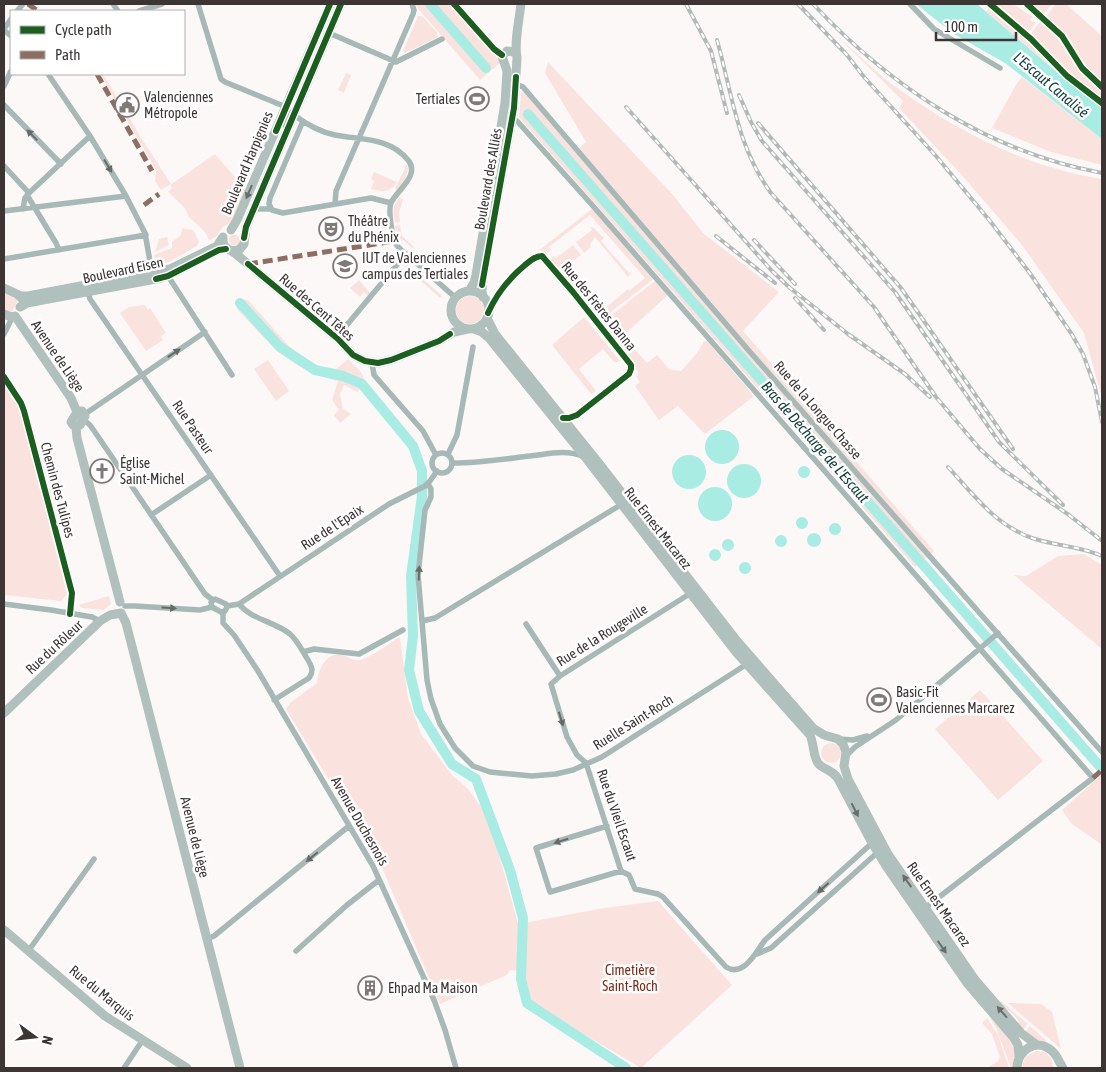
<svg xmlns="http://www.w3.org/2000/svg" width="1106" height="1072" font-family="'Asap Condensed',sans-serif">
  <rect width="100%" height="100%" fill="#fcf8f7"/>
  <path fill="#fae3de" d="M414,4h37l50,58 -21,18z
    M993,4h20l20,13 -3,3 6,3 -9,11z
    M1029,4h23l-10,12z
    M1056,4h10l36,32v49l-21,-20 -18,-29 -18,-18z
    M990,7l38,32 40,40 34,26v2l-38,-29 -78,-67z
    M418,16h4l15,16 1,5 -33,16 -2,-2z
    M1040,22l18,17 22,33 22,21 -1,8 -32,-25 -40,-41z
    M836,35c20,17 39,37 60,52 62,45 130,80 206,92v219l-18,-65 -62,-88 -62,-72 -61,-65 4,-7z
    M548,62l125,133 30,38 76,59 -36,39 191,220 -19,16 -396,-450 2,-24 2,-2 52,61 11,-10 -41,-69z
    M346,73l5,2 -7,18 -6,-3z
    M100,74h3l37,62 31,48 -10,6 -6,-9 1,-11z
    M1022,77l80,62v26l-51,-13 -59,-24 25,-45z
    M215,154l31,36 -15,32 -8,5 -7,10 -7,3 -4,-8 -16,-15 -5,-10 -16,-15 4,-4 -2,-3z
    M407,164c3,8 -4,21 -10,27l-2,-3 10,-19 -1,-2z
    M374,172l23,10c-6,11 -15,10 -26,7l3,-8 -3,-2z
    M400,197l3,3 -4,12 1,10 -5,1c-2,-11 -3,-18 5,-26z
    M593,208l62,70 -57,44 -3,-4 2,-2v-1l31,-26 1,2 16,-13 -55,-63 -41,32 2,3 -6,5 -4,-5 -8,5z
    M400,225l2,11 12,11 -1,2 -10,-9 -4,4 -4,-18z
    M590,227l4,1 10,10 -3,3 28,32 3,-2 -4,6 -33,-40 -5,8 1,2 -7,6 -8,-11 16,-12z
    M182,228l11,2 6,11 -2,5 -28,16 -13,3 -2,-10 18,-7v-6l9,-7z
    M228.5 240a5.5 5.5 0 1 1 11 0a5.5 5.5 0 1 1-11 0Z
    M167,237l2,8 -14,7 4,-13z
    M573,245l8,10 -7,5 -1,-1 -9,4 24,30 -8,6 -31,-39 5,-4 2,2z
    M403,261l39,35 -2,2 -39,-35z
    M359,280l11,13 -2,3 -4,-4 -4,5 -10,-9z
    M656,280l13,14 -54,49 -15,-19z
    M4,293l14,7 -6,12 -8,-3z
    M591,296l8,10 -9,5 -8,-9z
    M456 310a14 14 0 1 1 28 0a14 14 0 1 1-28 0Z
    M243,299l6,2 39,44 13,11 7,6 26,9 14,-12 13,13 4,9 -7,11 -14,-7 -4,9 3,15 8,5 -11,9 -6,-8 5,-5 -7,-10 6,-19c-51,-13 -66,-35 -101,-72l-1,-5z
    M145,305l3,5 2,-2 16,25 -5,3 2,4 -17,11 -26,-38 9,-6z
    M584,317l36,44 -5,2 -12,-14 -24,20 17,22 -5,3 -39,-49z
    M704,341h3l47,55 -49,38 -27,-28 -19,14 -24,-34 5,-4 -4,-6 3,-3 -17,-23 8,-6 17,19 10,-8 12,14 12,2 16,-18z
    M268,360l21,31 -13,10 -22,-32z
    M4,385l15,23 48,186 -6,7 -57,-6z
    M1084,554l18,11v84l-88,-74 12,1 32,-20z
    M109,596l2,8 -7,6 -22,-2 -3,-3z
    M400,637l8,61 13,36 31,41 16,14 14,19 17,46 19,70 86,-16 54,-7 74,84 -91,83 -112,-66 -5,-30 -14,-2 -3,5 -67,29 -57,-134 -97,-161 4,-6 27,-20c1,-13 9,-32 25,-28 7,2 11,6 18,5 10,-2 31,-18 40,-23z
    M980,690l63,71 -45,39 -63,-71z
    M821 753a10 10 0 1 1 20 0a10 10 0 1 1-20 0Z
    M1102,774v71l-31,-22 -9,-13z
    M1001,1001l27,23 -5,6 -8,-14 -8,-7h-2l-5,-6z
    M1008,1003l33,1 11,8 9,37z
    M989,1017l19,18 9,16 -3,17h-3l-15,-40z
    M987,1018l11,17 11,33h-22l11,-7 2,-4 -8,-23 -10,-11z
    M1030,1026l16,14 -2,3 -5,-1 -14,-10z
    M1036,1051c11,0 17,6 17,17h-31l3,-11z"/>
  <path fill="#a9ece3" d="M916,4h61l87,74 38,29v32l-97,-76 -51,-29z
    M705 447a17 17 0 1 1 34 0a17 17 0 1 1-34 0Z
    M672 472a17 17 0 1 1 34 0a17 17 0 1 1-34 0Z
    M727 481a17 17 0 1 1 34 0a17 17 0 1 1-34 0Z
    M798 472a6 6 0 1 1 12 0a6 6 0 1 1-12 0Z
    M698 504a17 17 0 1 1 34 0a17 17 0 1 1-34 0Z
    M796 523a6 6 0 1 1 12 0a6 6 0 1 1-12 0Z
    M829 529a6 6 0 1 1 12 0a6 6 0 1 1-12 0Z
    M807 540a7 7 0 1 1 14 0a7 7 0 1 1-14 0Z
    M775 541a6 6 0 1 1 12 0a6 6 0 1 1-12 0Z
    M722 545a6 6 0 1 1 12 0a6 6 0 1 1-12 0Z
    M709 555a6 6 0 1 1 12 0a6 6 0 1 1-12 0Z
    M739 568a6 6 0 1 1 12 0a6 6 0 1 1-12 0Z"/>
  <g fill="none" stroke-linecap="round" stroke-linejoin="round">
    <path stroke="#a9ece3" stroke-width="10" d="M430,4l56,64
      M528,114l574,655
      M240,303l40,44 35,23 28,6 19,8 51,62 9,25v25l-11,80 2,60 -4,34 10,41 33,53 24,15 34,91 13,48 -2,61 6,24 99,65"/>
    <path stroke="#a6b9b6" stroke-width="5.5" d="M113,4l5,7
      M198,4l23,75 4,3 61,25 3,6 -4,10 1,7
      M454,4l40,45 8,6
      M910,4l24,25 66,39
      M17,11l6,-7
      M139,11l23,-7
      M4,29l7,-10
      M4,30l7,6
      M329,33l67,29 46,-23
      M48,74l42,62 36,60 19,37 7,40
      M516,84l7,3 227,265 352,400
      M4,86l7,-15
      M4,105l57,59
      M294,115c12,9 26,17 41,20 26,5 54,2 73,25 13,15 -12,31 -17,43 -3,7 1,34 5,41 4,6 11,11 17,16 14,12 28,25 43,38
      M512,118l5,3 76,85 500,572 -168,130
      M303,121l-33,77 -1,6 3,6 11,3 88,-15 20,5
      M4,166l25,27
      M27,195l29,48 3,7
      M335,204l1,-13 77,-177 1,-4 -2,-6
      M23,209l2,-11 4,-5 61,-57
      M254,209h17
      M4,211l122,-15
      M4,259l142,-24
      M168,276l64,99
      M88,292l2,7 190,277
      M488,313c9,-20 20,-34 37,-48 5,-4 10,-9 17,-9l31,36 58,73v4l-2,5 -52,41 -8,3h-6
      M4,334l8,-16
      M336,338l70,-84
      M372,363l2,12 49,56 13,24
      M4,377l17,26 3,8 48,182 -2,21
      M85,414l120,-82
      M84,420l6,5 9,13 106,156 8,6
      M432 463a10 10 0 1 1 20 0a10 10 0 1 1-20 0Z
      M448,454l9,-19 16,-88
      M453,463c25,0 51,-4 77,-7 18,-2 37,-7 54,1
      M428,484l3,5v8l-6,13 -7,65 9,105 4,19 9,25 15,24 18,18 17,6 42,4 24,-2 17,-4 29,-13 145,-93
      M151,515l60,-40
      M691,593l-131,83 -9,8 16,53 10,18 9,8 35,108 8,4 6,14 23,5 5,3 63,70c18,11 30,-15 39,-27l107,-97
      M215,599l11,5 1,3 -2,4 -4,1 -9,-5 -1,-5z
      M4,604l47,6 41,7 8,4
      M239,604c13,16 35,17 51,30 8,7 12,17 18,26 4,7 6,11 1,18l-35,22
      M125,606h10l65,4 12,-3
      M227,606l12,-2 150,-100 36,-18 5,-5 7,-10
      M223,612v11l11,12 24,36 115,195 61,134 11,30 11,38
      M422,621l13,-3 187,-114
      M526,624l34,52
      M303,652l11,-3 45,5 44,-24
      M839,739l14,1 14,-4
      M846,756l9,-9 41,-27 102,-87
      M607,826l-71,22 14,44 71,-21
      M207,939l7,-3 135,-110
      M29,950l65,-91
      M296,951l51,-46 32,-25
      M757,954l14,-6 107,-96
      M124,1068l18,-27"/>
    <path stroke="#afc0bd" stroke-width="9" d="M231,230l6,-10 93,-216
      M223,238c-1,10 6,11 13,16l102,85 15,16 12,6 13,2 13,-3 48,-19 15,-9 14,-3
      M231,251l8,-1 5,-6 2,-17 95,-223
      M4,288l17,8 1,3
      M469,291l5,-8 2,-8 29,-172 2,-32 -5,-15 5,-5 7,1
      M451 310a19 19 0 1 1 38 0a19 19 0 1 1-38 0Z
      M19,296h9l142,-27 47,-23 6,-9
      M483,297l-1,-6 1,-13 31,-170 3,-50c-3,-15 2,-37 4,-54
      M20,307l7,-4 134,-25 17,-7
      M4,314l7,3 4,-1
      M15,316l56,82 6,14
      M487,318l8,16 103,128 139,179 76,87 11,7 14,4 5,5 3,8 -2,14 4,13 40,75 88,127 45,52 16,12
      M474,329l8,3 7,6 96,119 151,195 74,83c4,9 3,21 8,28 4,6 12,6 19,14l35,66 14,23 81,117 47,55 4,7 1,11
      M76,427l1,11 43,164
      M76,427l4,-2 5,-9 -3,-5 -5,1
      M76,427l-3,-2 -2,-3 6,-10
      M121,613l5,10 114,445
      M4,713l96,-92 10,-6 11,-2
      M4,930l101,86 82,52
      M1017,1068c0,-18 20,-31 35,-17 5,4 7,11 11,17"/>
    <g stroke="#b1bab8" stroke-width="4">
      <path id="rail" d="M686,4l25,47 16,62
        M798,4l49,51 17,22 72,79 54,65 39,51 42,61 12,21 12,33 7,35
        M813,4c78,83 175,148 289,169
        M717,40c15,53 20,107 54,153l103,114 62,90 44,52 22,20 67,46 33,26
        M739,95l12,27 11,19 133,151 104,150 64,63
        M626,107l146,164 18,17 58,46 57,40 25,23
        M758,123l143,165 112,161
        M716,236l59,47
        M754,240l41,44
        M795,298l29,32
        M948,467c25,27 47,58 84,71 23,8 48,8 70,18"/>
    </g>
    <use href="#rail" stroke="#fff" stroke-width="2" stroke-dasharray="5.5" stroke-linecap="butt"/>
    <path stroke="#8d6e63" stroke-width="5" stroke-dasharray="10 5" stroke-linecap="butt" d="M28,4l10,7
      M97,74l55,97
      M144,205l15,-11
      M248,264l147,-23
      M1093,778l9,-8"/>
    <g stroke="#fff" stroke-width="9">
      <path id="cycleway" d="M454,4l40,45 8,6
        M990,4l41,35 36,37 35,27
        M1027,4l35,32 20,32 20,19
        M276,131l54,-127
        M244,238l2,-11 95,-223
        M248,264l90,75 15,16 12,6 13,2 13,-3 48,-19 11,-7
        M156,279l12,-3 51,-26 7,-1
        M482,285l32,-177 2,-31
        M488,313c9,-20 20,-34 37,-48 5,-4 10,-9 17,-9l31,36 58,73v4l-2,5 -52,41 -8,3h-6
        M4,377l17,26 3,8 48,182 -2,21"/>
    </g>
    <use href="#cycleway" stroke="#1b5e20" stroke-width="6"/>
  </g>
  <defs><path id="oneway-solid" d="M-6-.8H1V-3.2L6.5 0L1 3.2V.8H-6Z" transform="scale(1.25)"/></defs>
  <g fill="#666a68">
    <use href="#oneway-solid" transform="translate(32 135) rotate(-134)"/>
    <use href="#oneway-solid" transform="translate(108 166) rotate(59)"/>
    <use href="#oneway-solid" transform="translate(174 353) rotate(-34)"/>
    <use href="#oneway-solid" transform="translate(419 573) rotate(-88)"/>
    <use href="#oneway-solid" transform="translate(169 608) rotate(4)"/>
    <use href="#oneway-solid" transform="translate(561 719) rotate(73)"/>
    <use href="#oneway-solid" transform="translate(561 841) rotate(163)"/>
    <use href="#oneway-solid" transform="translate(312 857) rotate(141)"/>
    <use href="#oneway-solid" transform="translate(823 888) rotate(138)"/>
  </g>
  <g fill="#6a6d6b">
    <use href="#oneway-solid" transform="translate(249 192) rotate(113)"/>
    <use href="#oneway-solid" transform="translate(855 810) rotate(63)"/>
    <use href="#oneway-solid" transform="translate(907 881) rotate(-125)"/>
    <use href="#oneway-solid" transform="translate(942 947) rotate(55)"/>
    <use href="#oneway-solid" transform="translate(1002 1012) rotate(-131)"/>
  </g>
  <defs>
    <g id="stadium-ring" transform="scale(1.25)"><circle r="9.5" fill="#fff" stroke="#7f7978" stroke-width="1.5"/><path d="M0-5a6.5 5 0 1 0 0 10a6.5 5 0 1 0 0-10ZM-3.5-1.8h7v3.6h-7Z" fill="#7f7978"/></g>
    <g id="civic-ring" transform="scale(1.25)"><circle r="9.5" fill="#fff" stroke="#7f7978" stroke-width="1.5"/><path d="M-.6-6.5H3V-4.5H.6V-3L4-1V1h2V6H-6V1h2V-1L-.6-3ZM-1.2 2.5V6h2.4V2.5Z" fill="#7f7978"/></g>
    <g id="theatre-ring" transform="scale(1.25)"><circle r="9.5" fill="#fff" stroke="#7f7978" stroke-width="1.5"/><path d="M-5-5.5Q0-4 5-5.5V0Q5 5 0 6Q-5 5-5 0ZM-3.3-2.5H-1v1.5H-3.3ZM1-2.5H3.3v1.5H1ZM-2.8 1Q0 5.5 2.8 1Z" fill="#7f7978"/></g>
    <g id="university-ring" transform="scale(1.25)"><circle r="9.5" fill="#fff" stroke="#7f7978" stroke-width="1.5"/><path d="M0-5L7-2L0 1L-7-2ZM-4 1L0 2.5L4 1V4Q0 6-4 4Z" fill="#7f7978"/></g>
    <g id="church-ring" transform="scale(1.25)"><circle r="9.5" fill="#fff" stroke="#7f7978" stroke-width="1.5"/><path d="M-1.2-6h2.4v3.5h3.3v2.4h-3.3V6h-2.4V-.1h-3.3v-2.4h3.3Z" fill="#7f7978"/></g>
    <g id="building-ring" transform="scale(1.25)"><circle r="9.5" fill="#fff" stroke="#7f7978" stroke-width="1.5"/><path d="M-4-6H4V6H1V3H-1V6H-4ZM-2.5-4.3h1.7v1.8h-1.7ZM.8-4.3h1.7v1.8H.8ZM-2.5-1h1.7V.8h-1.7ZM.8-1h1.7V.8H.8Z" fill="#7f7978"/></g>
  </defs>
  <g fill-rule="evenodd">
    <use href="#stadium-ring" x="477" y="99"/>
    <use href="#civic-ring" x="127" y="105"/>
    <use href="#theatre-ring" x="331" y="229"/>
    <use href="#university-ring" x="345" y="266"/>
    <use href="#church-ring" x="102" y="471"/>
    <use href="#stadium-ring" x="879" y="700"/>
    <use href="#building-ring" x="370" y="988"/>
  </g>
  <g text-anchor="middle" stroke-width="5" stroke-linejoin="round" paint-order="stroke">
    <g font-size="14" fill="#3c3534" stroke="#fff" text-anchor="start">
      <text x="144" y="102">Valenciennes<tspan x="144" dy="16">Métropole</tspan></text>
      <text x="460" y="104" text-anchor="end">Tertiales</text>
      <text x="348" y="226">Théâtre<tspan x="348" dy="16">du Phénix</tspan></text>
      <text x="362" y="263">IUT de Valenciennes<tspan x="362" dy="16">campus des Tertiales</tspan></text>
      <text x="120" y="468">Église<tspan x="120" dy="16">Saint-Michel</tspan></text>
      <text x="896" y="697">Basic-Fit<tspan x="896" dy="16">Valenciennes Marcarez</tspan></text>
      <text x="388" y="993">Ehpad Ma Maison</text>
    </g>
    <g font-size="14" fill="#3c3534" stroke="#fff">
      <text transform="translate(247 163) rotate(-67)" y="5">Boulevard Harpignies</text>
      <text transform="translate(488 179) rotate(-80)" y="5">Boulevard des Alliés</text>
      <text transform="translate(123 270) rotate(-12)" y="5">Boulevard Eisen</text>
      <text transform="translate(599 306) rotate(51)" y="5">Rue des Frères Danna</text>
      <text transform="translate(317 307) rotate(41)" y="5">Rue des Cent Têtes</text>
      <text transform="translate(58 356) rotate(56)" y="5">Avenue de Liège</text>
      <text transform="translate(818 410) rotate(49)" y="5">Rue de la Longue Chasse</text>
      <text transform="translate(193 427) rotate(56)" y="5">Rue Pasteur</text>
      <text transform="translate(58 490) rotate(75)" y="5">Chemin des Tulipes</text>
      <text transform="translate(332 527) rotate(-33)" y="5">Rue de l'Epaix</text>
      <text transform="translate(658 528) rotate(52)" y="5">Rue Ernest Macarez</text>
      <text transform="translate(602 635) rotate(-32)" y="5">Rue de la Rougeville</text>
      <text transform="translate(54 647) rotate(-43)" y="5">Rue du Rôleur</text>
      <text transform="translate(633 722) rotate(-32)" y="5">Ruelle Saint-Roch</text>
      <text transform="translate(617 815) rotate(71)" y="5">Rue du Vieil Escaut</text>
      <text transform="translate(360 821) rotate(60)" y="5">Avenue Duchesnois</text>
      <text transform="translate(195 837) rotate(76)" y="5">Avenue de Liège</text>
      <text transform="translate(939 904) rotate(55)" y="5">Rue Ernest Macarez</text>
      <text transform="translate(102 993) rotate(39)" y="5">Rue du Marquis</text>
    </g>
    <g font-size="14" fill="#7f2818" stroke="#fff">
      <text x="630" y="975">Cimetière<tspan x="630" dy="16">Saint-Roch</tspan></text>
    </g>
    <g font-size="15" font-style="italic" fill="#14413c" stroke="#fff">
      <text transform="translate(1051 85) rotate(40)" y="5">L'Escaut Canalisé</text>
      <text transform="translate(815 442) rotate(49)" y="5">Bras de Décharge de L'Escaut</text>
    </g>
  </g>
  <rect width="1106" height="1072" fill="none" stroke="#3c3534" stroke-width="10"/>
  <rect x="10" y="10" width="175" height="65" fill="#ffffff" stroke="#b1aeae"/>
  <rect x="20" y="26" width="25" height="8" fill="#1b5e20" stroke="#b1aeae"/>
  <text x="55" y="35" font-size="15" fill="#3c3534">Cycle path</text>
  <rect x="20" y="51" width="25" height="8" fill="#8d6e63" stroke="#b1aeae"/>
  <text x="55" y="60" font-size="15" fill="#3c3534">Path</text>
  <g transform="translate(35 1037) rotate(105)" stroke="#ffffff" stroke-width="4" paint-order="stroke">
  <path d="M0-4L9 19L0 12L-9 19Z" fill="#3c3534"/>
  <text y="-8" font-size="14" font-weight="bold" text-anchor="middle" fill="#3c3534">N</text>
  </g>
  <path d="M936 32v8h80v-8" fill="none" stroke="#3c3534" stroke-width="2.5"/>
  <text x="944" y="32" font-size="15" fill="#3c3534" stroke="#ffffff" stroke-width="4" paint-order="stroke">100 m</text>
</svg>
